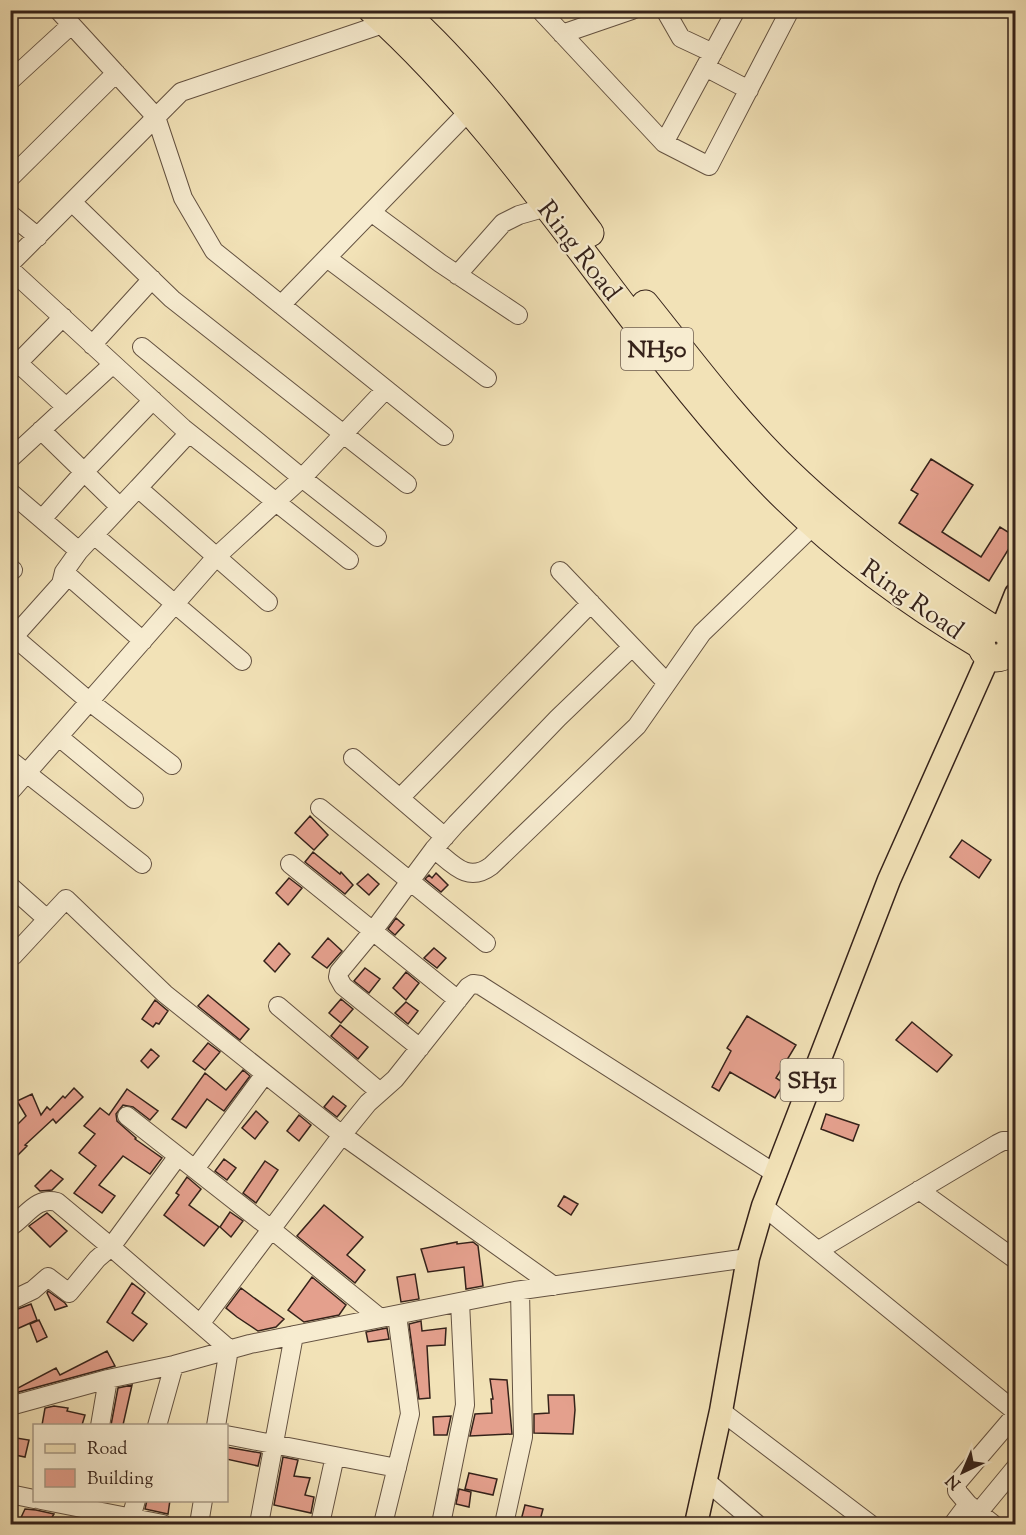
<svg xmlns="http://www.w3.org/2000/svg" width="1026" height="1535" font-family="'Sorts Mill Goudy',serif">
  <rect width="100%" height="100%" fill="#f2e2b7"/>
  <filter id="stains"><feTurbulence type="fractalNoise" baseFrequency=".00333" numOctaves="4"/><feColorMatrix values="0 0 0 0 .2 0 0 0 0 .09 0 0 0 0 .02 0 0 0 .5 -.17"/></filter>
  <radialGradient id="worn" r=".72"><stop offset=".6" stop-color="#630" stop-opacity="0"/><stop offset="1" stop-color="#630" stop-opacity=".3"/></radialGradient>
  <path fill="#e4a08d" stroke="#35221a" stroke-width="1.5" d="M931,459l42,26 -31,47 39,25 19,-30 16,10 -27,44 -90,-58 19,-29 -7,-4z
    M310,816l18,19 -14,15 -19,-17z
    M962,840l29,20 -12,18 -29,-21z
    M313,852l27,22 1,-2 12,13 -8,9 -40,-32z
    M436,873l12,12 -7,7 -16,-13 4,-4 3,3z
    M368,874l11,10 -10,11 -12,-11z
    M289,878l13,10 -14,17 -12,-12z
    M396,918l8,7 -9,10 -7,-6z
    M328,938l14,13 -15,17 -15,-11z
    M279,943l11,11 -15,18 -11,-11z
    M434,948l12,10 -9,10 -13,-10z
    M365,968l15,11 -11,14 -15,-12z
    M406,972l13,11 -13,17 -13,-12z
    M208,995l41,34 -9,11 -42,-34z
    M341,999l12,10 -12,14 -12,-10z
    M155,1000l13,11 -9,13 -3,-1 -3,4 -11,-8z
    M406,1002l12,9 -10,13 -13,-11z
    M747,1016l49,29 -20,33 8,5 -9,15 -45,-26 -11,19 -7,-4 19,-36 -4,-3z
    M912,1022l40,33 -15,17 -41,-32z
    M340,1025l28,22 -10,12 -27,-23z
    M208,1043l12,9 -15,18 -12,-9z
    M151,1049l8,7 -11,12 -7,-7z
    M243,1070l7,6 -26,35 -17,-12 -21,29 -14,-9 33,-46 21,17z
    M74,1088l9,9 -27,26 -3,-4 -28,26 2,1 -17,17v-31l16,-16 -9,-15 15,-7 9,21 6,-8 3,3 13,-14 2,2z
    M127,1089l31,22 -8,9 -17,-13 -10,-2 -7,9 1,7 19,17 -1,1 27,19 -12,16 -27,-18 -24,29 16,11 -13,17 -28,-20 22,-27 -17,-13 16,-19 -11,-8 16,-18 9,7z
    M333,1096l13,10 -9,11 -13,-10z
    M256,1111l12,11 -13,17 -13,-11z
    M826,1114l33,11 -6,16 -32,-12z
    M299,1115l12,10 -12,16 -12,-10z
    M224,1159l12,9 -9,12 -12,-9z
    M265,1161l13,9 -22,33 -13,-10z
    M51,1170l12,9 -11,11 -12,1 -5,-5z
    M187,1177l14,12 -12,16 30,22 -15,19 -40,-31 15,-20 -3,-2z
    M564,1196l14,8 -7,11 -13,-9z
    M324,1205l39,32 -16,18 18,15 -10,13 -58,-47z
    M230,1212l13,9 -12,16 -11,-10z
    M47,1213l20,18 -17,16 -21,-21z
    M457,1242v2l16,-2 5,4 5,40 -17,3 -2,-22 -36,5 -7,-23z
    M415,1274l4,25 -18,3 -4,-25z
    M312,1277l34,28 -7,10 -35,7 -16,-12z
    M132,1283l13,10 -13,20 15,11 -14,17 -26,-19z
    M241,1288l12,9 31,22 -8,8 -18,4 -21,-14 -11,-9z
    M48,1291l17,12 2,3 -12,4 -8,-17z
    M31,1304l6,16 -27,12v-20z
    M39,1320l8,17 -10,5 -7,-18z
    M421,1321l1,10 24,-3 -1,17 -18,1 3,52 -11,1 -10,-75z
    M387,1328l2,11 -21,3 -2,-10z
    M107,1351l8,15 -100,27 -1,-3 42,-22 4,7z
    M490,1379l17,1 5,54 -42,2 5,-22 17,-1 -1,-14h2z
    M132,1385l-9,40h-12l7,-37z
    M548,1395h26l1,15 -2,24 -39,-1v-19l15,-1z
    M54,1406l14,2 -1,3 18,4 -3,10h-40l3,-17z
    M451,1416l-4,19h-13l-1,-18z
    M10,1437l19,3 -4,17 -15,-3z
    M226,1447l35,6 -3,13 -32,-7z
    M283,1457l15,3 -4,16 16,2 -5,17 9,2 -3,16 -37,-8z
    M469,1473l28,6 -4,16 -28,-6z
    M459,1489l12,3 -2,15 -13,-3z
    M147,1500h23l-2,14 -23,-5z
    M525,1505l18,4 -4,15h-19z
    M25,1509l11,1 18,4 -6,10h-30z"/>
  <g fill="none" stroke-linecap="round" stroke-linejoin="round">
    <g stroke="#645241" stroke-width="20">
      <path id="minor" d="M58,10l98,107 27,81 31,53 230,185
        M540,10l124,133 45,23 81,-156
        M665,10l16,28 32,15
        M562,34l70,-24
        M705,67l44,23
        M10,81l61,-56
        M664,143l72,-133
        M10,178l106,-105
        M72,202l100,97 235,185
        M371,212l69,51 78,52
        M10,214l28,23
        M327,258l160,120
        M10,264l171,-172 205,-69
        M10,269l173,159 166,132
        M457,275l46,-52 16,-8 28,-8
        M281,305l189,-195
        M92,345l60,-66
        M142,347l160,131 75,59
        M18,363l48,44
        M10,371l53,-54
        M41,430l79,77
        M189,433l-51,55 130,114
        M10,459l103,-95
        M10,492l69,59
        M42,519l42,-47 69,-72
        M94,535l148,126
        M10,568l3,2
        M560,571l107,112
        M64,572l79,69
        M14,637l76,65 82,63
        M10,641l51,-57 3,-12 15,-21 59,-63
        M59,737l75,62
        M353,758l92,79
        M10,760l132,104
        M10,792l206,-235 86,-79 83,-88
        M400,798l191,-195
        M320,808l166,135
        M434,849c18,14 33,35 57,17l146,-140 65,-93 112,-108
        M290,864l168,136
        M10,886l37,33
        M10,954l3,2 53,-57 99,95 177,141 -142,189
        M278,1006l102,86
        M420,1048l-77,-62 -5,-9 1,-5 34,-41 61,-82 22,-25 102,-106 74,-71
        M127,1116l144,113 109,89
        M195,1169l70,-95
        M919,1190l97,70
        M763,1206l253,206
        M10,1227c16,-10 26,-31 47,-25l54,45 67,-91
        M819,1250l178,-106 6,-3h13
        M554,1286l-212,-151 26,-32 27,-24 73,-92 5,-3 7,1 296,189
        M10,1301l23,-11 15,-13 21,16 28,-34 14,-12 118,102 -13,77
        M10,1406l98,-27
        M721,1411l149,113
        M100,1426l8,-47 66,-14 76,-21 265,-53 233,-33
        M157,1426l17,-61
        M226,1435l109,21
        M705,1480l52,44
        M10,1494l24,5
        M41,1500l122,24
        M968,1504l-11,-13v-8l59,-69
        M978,1513l38,-46
        M131,1518l5,-18
        M199,1524l4,-24
        M259,1524l35,-189
        M320,1524l15,-68 62,12
        M383,1524l27,-110 -13,-99
        M441,1524l24,-119 -5,-103
        M504,1524l19,-87 -3,-146
        M953,1524l15,-20 25,20"/>
    </g>
    <g stroke="#35221a" stroke-width="25">
      <path id="major" d="M1002,629l14,-35
        M696,1524l25,-113 27,-153 15,-52 126,-326 100,-224"/>
    </g>
    <g stroke="#35221a" stroke-width="29">
      <path id="highway" d="M372,10c146,132 245,305 376,449 67,75 148,136 234,187
        M401,10c73,65 130,145 189,223
        M645,304c45,56 89,116 141,166 63,61 133,111 206,158
        M981 643a15 15 0 1 1 30 0a15 15 0 1 1-30 0Z"/>
    </g>
    <use href="#minor" stroke="#f7ecd0" stroke-width="18"/>
    <use href="#major" stroke="#f2e2b7" stroke-width="22"/>
    <use href="#highway" stroke="#f2e2b7" stroke-width="27"/>
  </g>
  <g text-anchor="middle" stroke-width="4.5" stroke-linejoin="round" paint-order="stroke">
    <g fill="#f7ecd0" stroke="#6f5f51" stroke-width="1.5">
      <rect x="621" y="328" width="72" height="42" rx="4.5"/>
      <rect x="780.5" y="1059" width="63" height="42" rx="4.5"/>
    </g>
    <g font-size="24" font-weight="bold" fill="#35221a">
      <text x="657" y="357">NH50</text>
      <text x="812" y="1088">SH51</text>
    </g>
    <g font-size="26" fill="#35221a" stroke="#f7ecd0">
      <text transform="translate(580 250) rotate(52)" y="9">Ring Road</text>
      <text transform="translate(913 599) rotate(35)" y="9">Ring Road</text>
    </g>
  </g>
  <rect width="1026" height="1535" fill="none" stroke="#f2e2b7" stroke-width="36"/>
  <rect x="12" y="12" width="1002" height="1511" fill="none" stroke="#35221a" stroke-width="3"/>
  <rect x="18" y="18" width="990" height="1499" fill="none" stroke="#35221a" stroke-width="1.5"/>
  <rect x="33" y="1424" width="195" height="78" fill="#f7ecd0" stroke="#a99b87" stroke-width="1.5"/>
  <rect x="45" y="1444" width="30" height="9" fill="#f2e2b7" stroke="#a99b87" stroke-width="1.5"/>
  <text x="87" y="1454" font-size="18" fill="#35221a">Road</text>
  <rect x="45" y="1469" width="30" height="18" fill="#e4a08d" stroke="#a99b87" stroke-width="1.5"/>
  <text x="87" y="1484" font-size="18" fill="#35221a">Building</text>
  <g transform="translate(963 1472) rotate(224)" stroke="#f7ecd0" stroke-width="4.5" paint-order="stroke">
  <path d="M0-4.5L10 22L0 15L-10 22Z" fill="#35221a"/>
  <text y="-9" font-size="16" font-weight="bold" text-anchor="middle" fill="#35221a">N</text>
  </g>
  <rect width="100%" height="100%" filter="url(#stains)"/>
  <rect width="100%" height="100%" fill="url(#worn)"/>
</svg>
